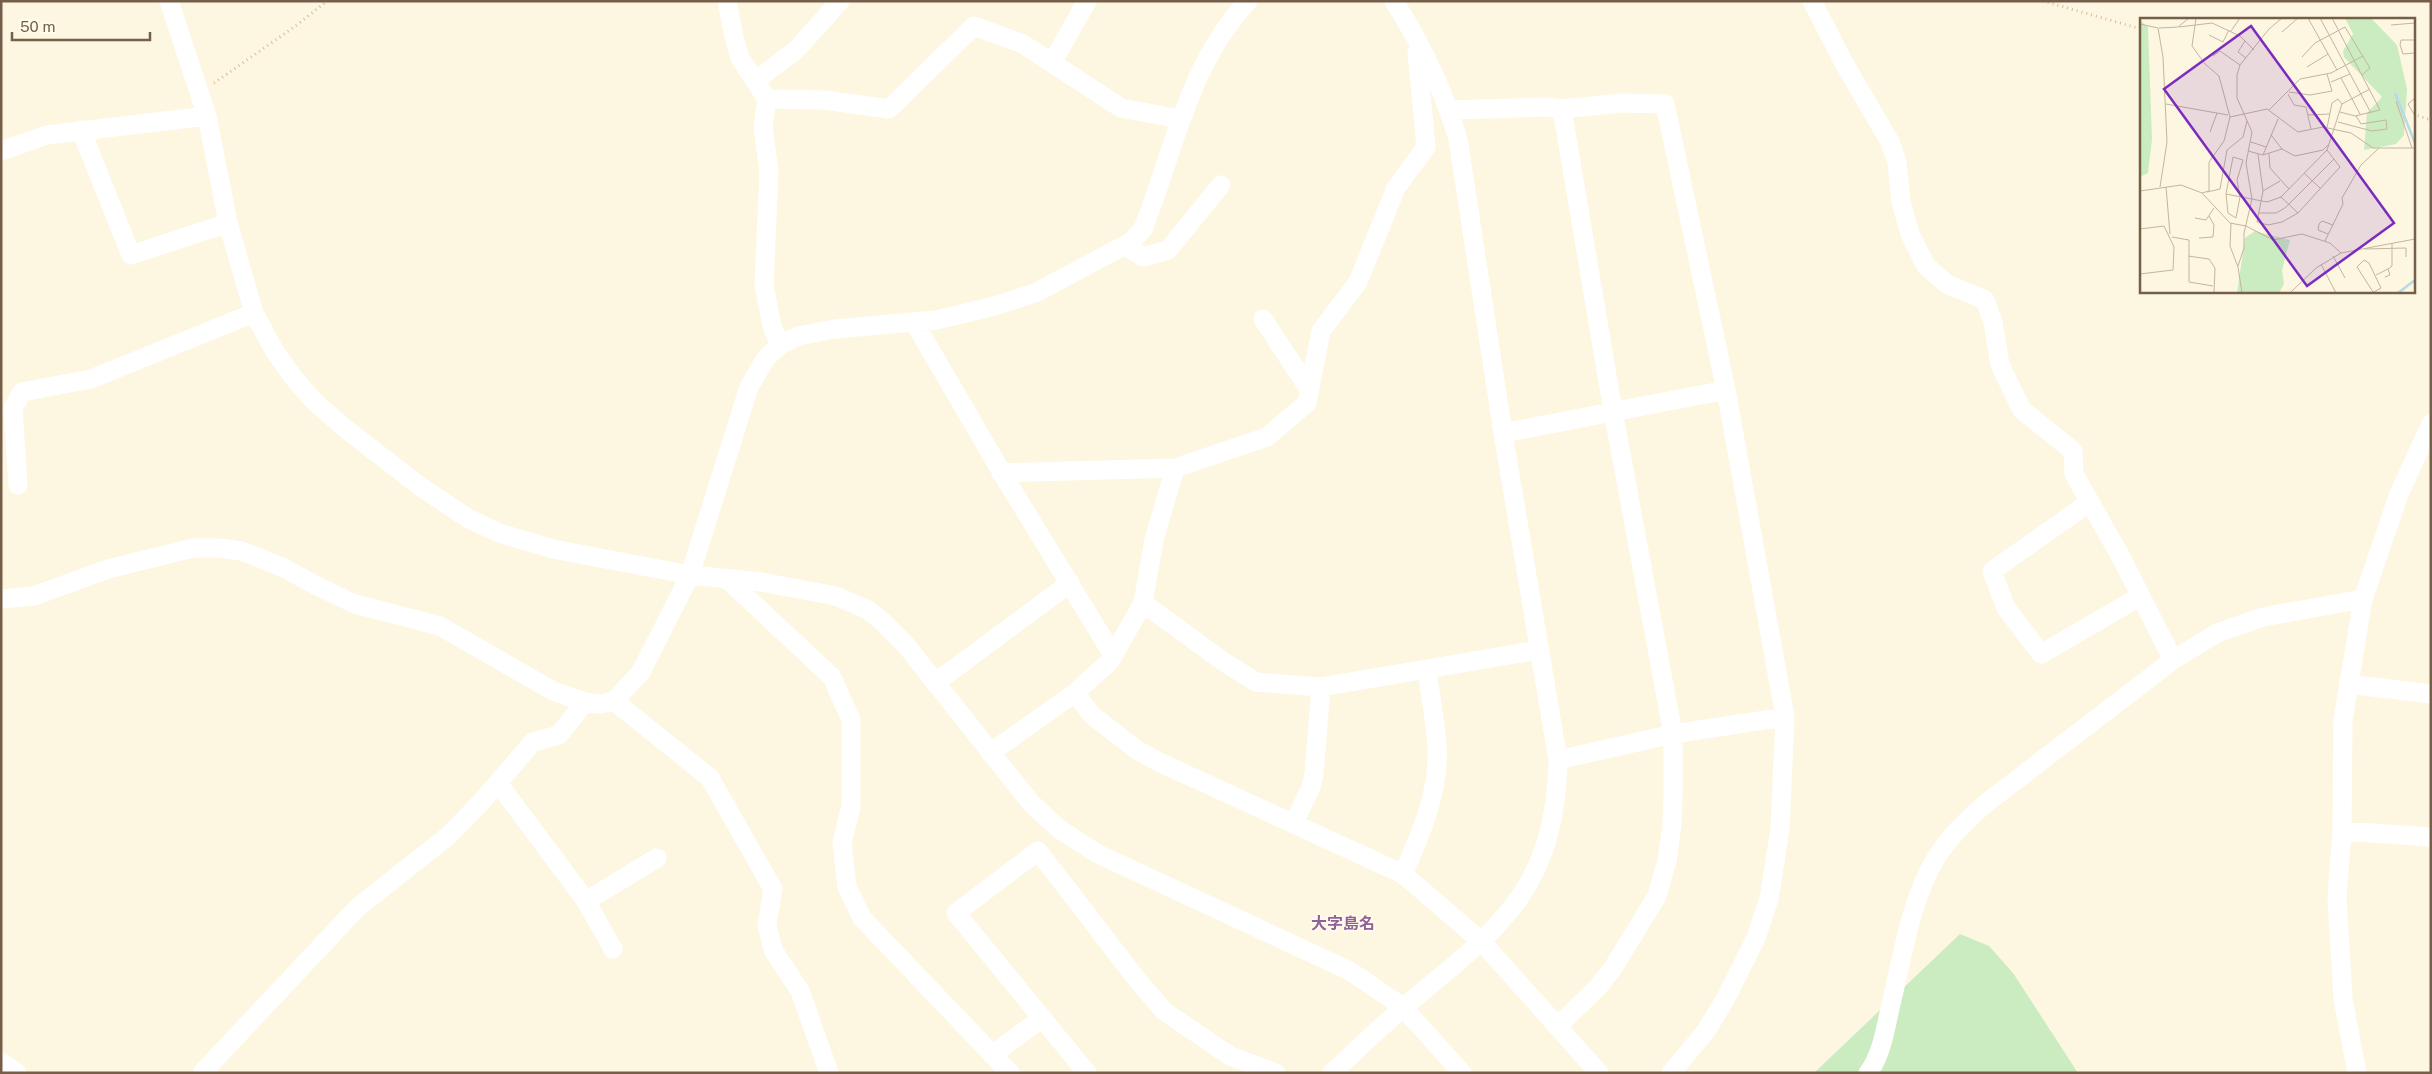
<svg xmlns="http://www.w3.org/2000/svg" width="2432" height="1074" font-family="'Public Sans','Noto Sans JP',sans-serif">
  <rect width="100%" height="100%" fill="#fdf7e2"/>
  <path fill="#cbebc0" d="M1960,934l29,12 24,27 65,100h-264z"/>
  <g fill="none" stroke-linecap="round" stroke-linejoin="round">
    <path stroke="#d8bc9c" stroke-width="3" stroke-dasharray="1 4" stroke-linecap="butt" d="M2043,1l98,28
      M214,83l83,-58 30,-24
      M2413,114l18,6"/>
    <path stroke="#fff" stroke-width="19" d="M169,1l38,115 21,107 26,90 20,37 19,27 21,24 28,25 79,61 48,32 33,15 51,15 137,26 71,7 75,14 32,14 14,11 23,23 126,159 28,26 39,25 252,117 53,36 59,66
      M727,1l7,36 6,21 27,41 -4,28 6,45 -5,113 8,41 8,19
      M1812,1l32,62 46,79 7,20 4,40 9,32 16,32 21,18 38,16 8,22 7,43 22,45 51,41 1,23 48,85 51,101
      M1052,63l35,-62
      M755,81l41,-31 44,-49
      M767,99l57,1 65,9 85,-83 49,18 98,64 59,11
      M1449,110l99,-3 14,2 59,-6 44,1 61,286 59,327 -5,112 -11,70 -13,39 -30,60 -20,33 -35,42
      M81,130l50,125 97,-32
      M1,151l46,-16 160,-19
      M1125,246l18,11 25,-7 53,-65
      M1263,319l46,70
      M914,322l94,161 105,172
      M1503,433l223,-43
      M1001,473l174,-5 92,-31 40,-34 14,-72 37,-49 38,-94 30,-41 -9,-94
      M18,485l-5,-77 9,-16 69,-13 163,-66
      M2090,502l-98,69 14,37 35,46 100,-58
      M727,579l105,98 19,43v86l-9,37 5,44 15,31 148,155
      M1,599l33,-3 74,-27 85,-21h27l22,3 42,17 33,18 38,18 85,22 113,65 32,11 15,2 14,-3 27,-29 49,-97 59,-188 17,-29 14,-13 18,-9 37,-7 101,-9 55,-13 44,-14 96,-51 12,-13c31,-78 45,-164 105,-228
      M1143,603l81,59 32,20 65,5 218,-37
      M935,683l135,-100
      M2348,684l83,10
      M1075,693l17,22 45,35 22,12 244,112 79,68 117,131
      M614,701l96,77 63,111 -6,36 6,25 27,41 29,82
      M990,753l85,-60 35,-32 33,-58 11,-63 21,-72
      M1558,760l115,-26 112,-17
      M498,783l88,118 27,48
      M1294,823l17,-36 3,-13 7,-87
      M2342,831l89,6
      M1403,874c18,-40 37,-84 34,-129 -2,-25 -7,-51 -10,-76
      M586,901l71,-43
      M1558,1026l40,-39 15,-19 44,-72 10,-35 5,-36 1,-29v-62l-60,-323 -51,-302
      M992,1055l50,-37
      M1,1062l16,11
      M202,1073l155,-165 91,-72 36,-37 49,-57 26,-7 26,-33
      M1087,1073l-131,-160 82,-62 101,131 25,29 66,45 46,17
      M1332,1073c26,-24 51,-49 79,-72 91,-75 144,-113 147,-241l-55,-327 -45,-294c-14,-48 -37,-95 -64,-138
      M1868,1073c15,-20 18,-49 24,-73 11,-47 19,-100 44,-142 13,-21 31,-38 49,-54l188,-144 44,-27 46,-16 100,-18
      M2357,1073l-14,-74 -6,-102 5,-66 1,-111 20,-121 36,-105 32,-70"/>
  </g>
  <g text-anchor="middle" stroke-width="4" stroke-linejoin="round" paint-order="stroke">
    <g font-size="16" font-weight="bold" fill="#8f6399" stroke="#fffae9">
      <text x="1343" y="929">大字島名</text>
    </g>
  </g>
  <g transform="translate(2140 18)">
    <rect width="275" height="275" fill="#fdf7e2"/>
    <path d="M205,0h26l26,27 10,44 -3,46 -8,9 -32,6 3,-37 15,-16 -38,-40 -1,-6 10,-17zM0,2l8,7 4,112 -4,34 -8,4zM115,213l35,9 -8,30 2,14 -5,9h-42l8,-55z" fill="#cbebc0"/>
    <path fill="none" stroke="#b6d9e7" stroke-width="2.5" d="M255,75l20,50M258,275l17,-13"/>
    <path fill="none" stroke="#c3b59f" stroke-width="1" d="M56,0l-4,28 13,18 14,12 11,41 37,-8 31,23 25,-5 28,6 22,15h42M168,0l29,52M180,0l51,95M192,0l48,92 -25,6 -15,-4M0,6l18,4 5,29 4,85 -7,45M251,7l24,-2M39,9l33,-4 28,13 14,14M19,10l19,-1 11,-9M91,13l9,-13M142,14l16,-14M69,17l14,7 6,-12M275,22h-14l-1,5 3,9 12,-1M105,23l-7,11 8,6M73,38l7,-5 20,14M162,39l13,-14 30,-16 25,41 -8,7M167,49l21,-13M201,60l19,36M191,64l19,-8M149,74l21,3 22,-4 -5,-17M148,76l6,11 12,2 5,22M275,80l-7,6 7,12M256,83l16,47M26,86l62,11M129,92l31,-31 31,-6 32,-17M168,97l22,-1M198,104l34,9 15,-2 -1,-9 -25,4 -5,-8M187,110l5,-25 6,-4 4,5M70,114l7,-19M131,117l11,14 13,7 28,-6 5,-5M111,124l15,5M108,133l15,4 19,-6M118,136l5,37 -6,31 11,3 14,-3 16,-9 42,-46 -13,-17M129,136l1,14 19,21M123,137l15,-36M93,139l10,3 -6,20 3,17 -4,21 -8,-5 -2,-19zM164,155l17,16M26,169l4,47M0,173l41,-6 21,8 28,30 16,3 27,14 29,-6 28,9 11,10M123,173l17,-10M67,174l13,-3 7,-39 16,-13 4,-16M62,175l7,-2v-29l15,-21 6,-24M86,176l41,8 14,-5 46,-47 15,-46 28,-15M141,179l17,16M119,195h17l9,-5 49,-49M55,200l11,2 8,-12M91,205l-1,23 8,21 4,26M0,211l24,-3 10,21 -1,23 -33,4M188,216l-10,-4 1,-6 3,-3 11,4M32,219l17,3v42l24,4M59,220l14,-1 1,-12 -5,-9M185,223l18,-37 -1,-6 19,-33 18,-17M225,231l41,-1v9M48,238l21,3 6,9 -1,25M193,238l12,22M224,242l5,3 12,25 -9,5M224,242l-7,7 16,25M181,246l15,29M98,248l6,-18v-15l8,-34 -6,-36 6,-31 -15,-34v-23l3,-10 29,-36 13,-11M248,251l4,-3v-23M236,257l12,-6 2,6 -5,2M150,275l26,-25 25,-15 74,-14"/>
    <path fill="#7b2cbf" fill-opacity="0.15" stroke="#7b2cbf" stroke-width="2.5" d="M111,8l143,197 -87,63 -143,-197z"/>
    <rect width="275" height="275" fill="none" stroke="#765f48" stroke-width="2.5"/>
  </g>
  <rect width="2432" height="1074" fill="none" stroke="#765f48" stroke-width="5"/>
  <path d="M12 32v8h138v-8" fill="none" stroke="#765f48" stroke-width="2.5"/>
  <text x="20" y="32" font-size="15" fill="#765f48" stroke="#fffae9" stroke-width="4" paint-order="stroke">50 m</text>
</svg>
